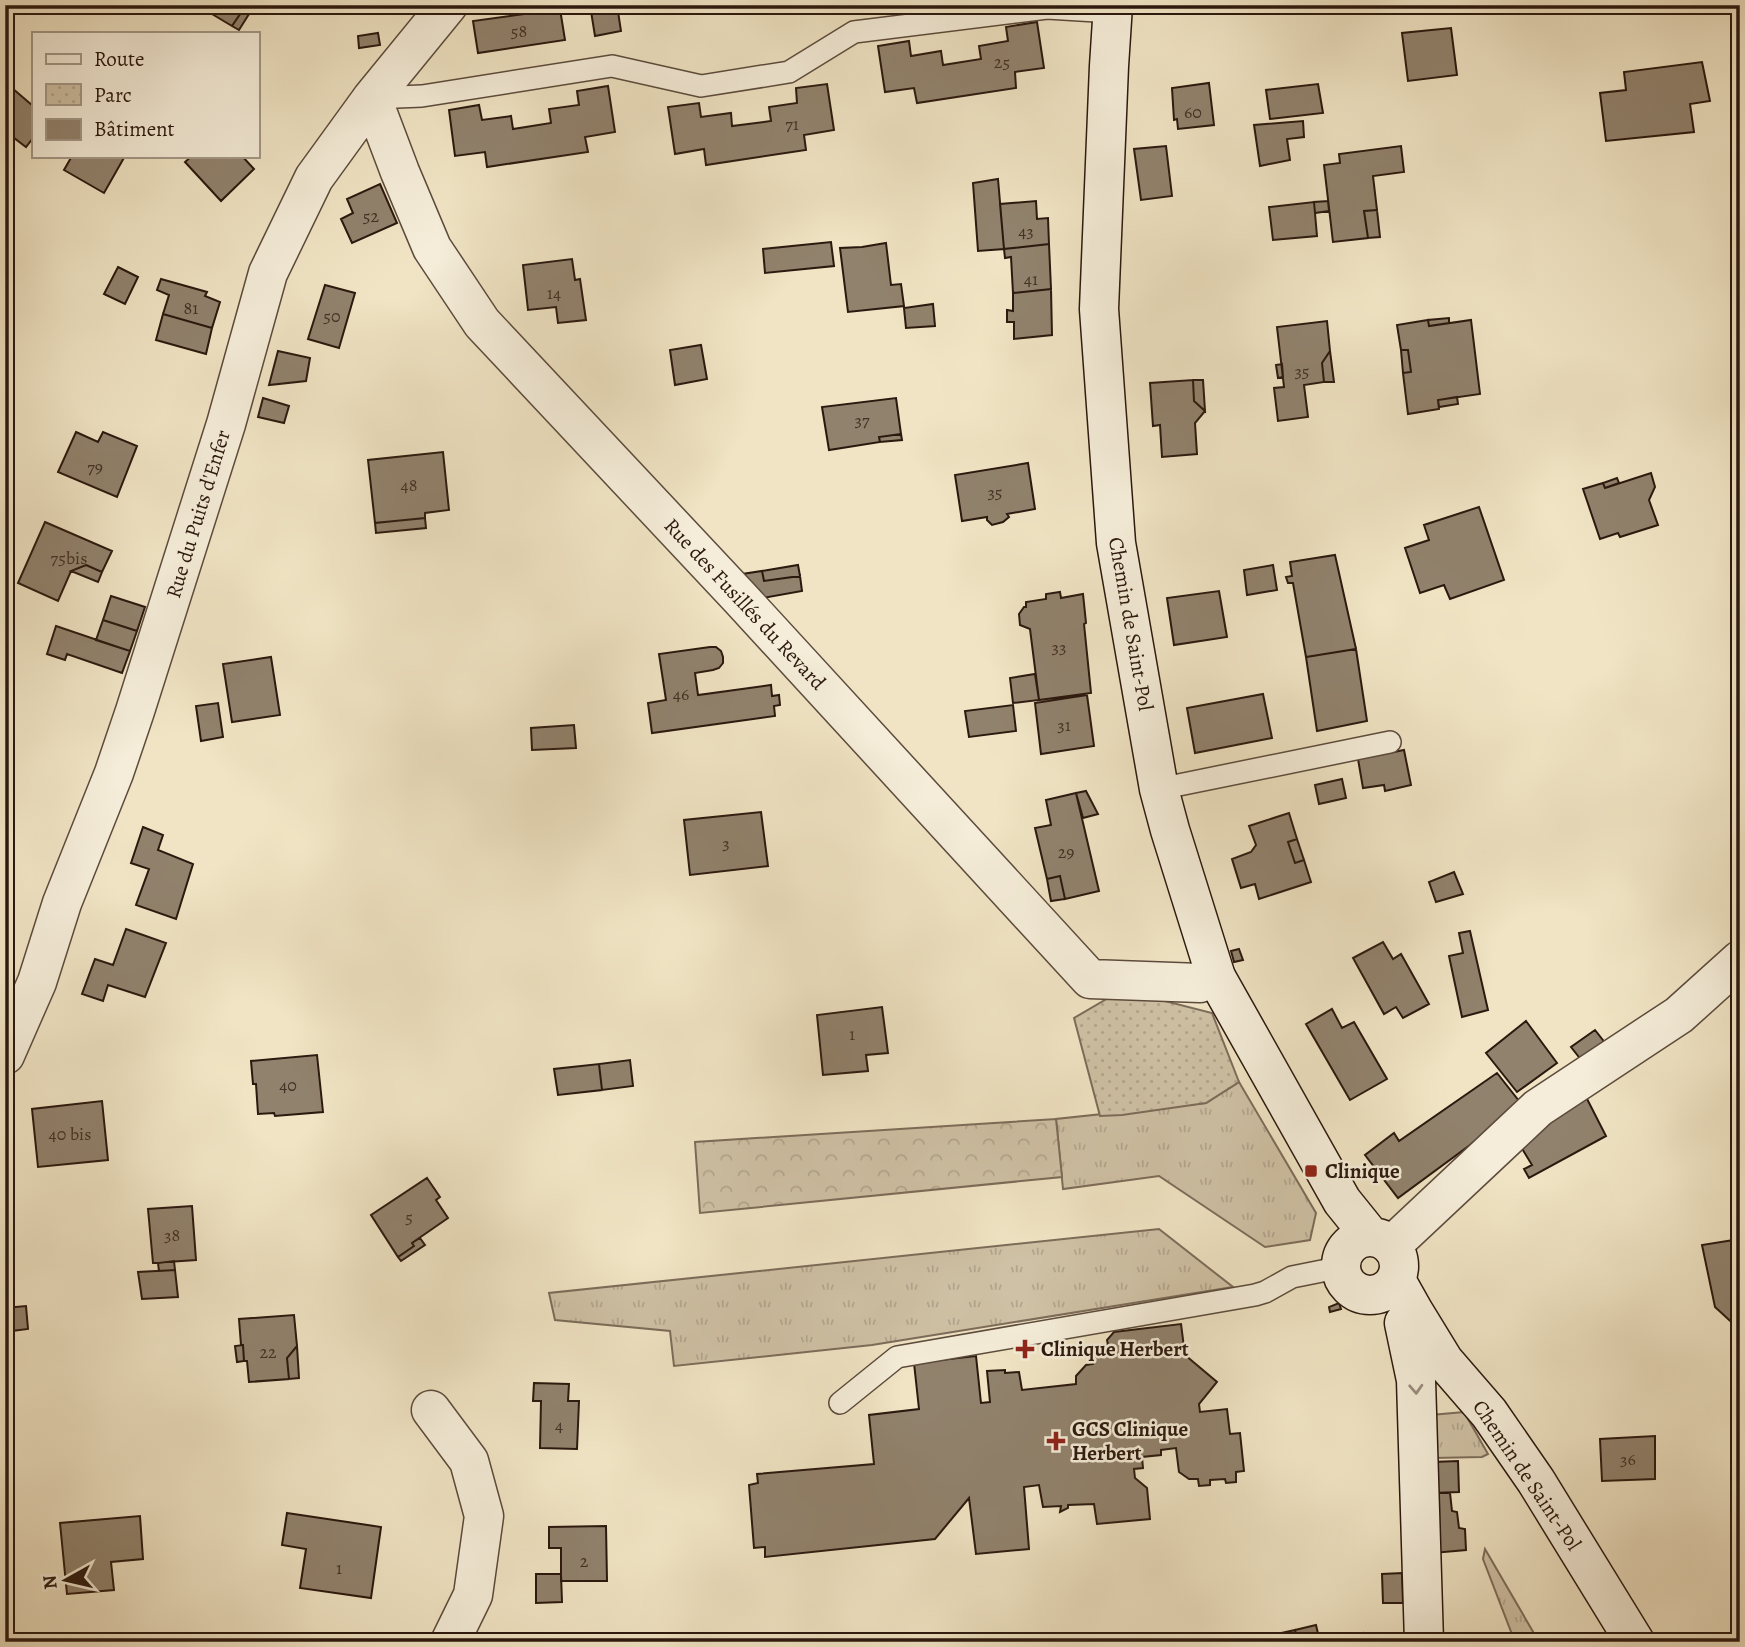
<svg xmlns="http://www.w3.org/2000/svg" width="1745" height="1647" font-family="Alegreya,serif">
  <defs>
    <pattern id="grass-tufts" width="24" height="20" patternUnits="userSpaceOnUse" patternTransform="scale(1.75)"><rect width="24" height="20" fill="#cfc1a5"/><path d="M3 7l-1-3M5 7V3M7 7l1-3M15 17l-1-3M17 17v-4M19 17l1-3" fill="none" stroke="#b2a58d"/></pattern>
    <pattern id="forest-crowns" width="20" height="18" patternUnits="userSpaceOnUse" patternTransform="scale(1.75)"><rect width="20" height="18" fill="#cfc1a5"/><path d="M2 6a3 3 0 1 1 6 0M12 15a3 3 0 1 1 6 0" fill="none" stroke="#b2a58d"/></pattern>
    <pattern id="park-dots" width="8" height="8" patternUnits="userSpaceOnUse" patternTransform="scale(1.75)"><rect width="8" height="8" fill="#cfc1a5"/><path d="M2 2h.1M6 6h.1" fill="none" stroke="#b2a58d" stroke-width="1.8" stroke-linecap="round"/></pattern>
  </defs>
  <rect width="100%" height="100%" fill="#f0e4c4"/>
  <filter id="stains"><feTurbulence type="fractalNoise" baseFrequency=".00286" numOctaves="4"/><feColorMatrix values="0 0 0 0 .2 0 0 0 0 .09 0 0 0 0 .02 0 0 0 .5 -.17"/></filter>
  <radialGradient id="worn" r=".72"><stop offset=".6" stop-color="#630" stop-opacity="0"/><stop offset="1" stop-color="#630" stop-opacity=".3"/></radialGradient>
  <path fill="url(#grass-tufts)" stroke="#7d6c5a" stroke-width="2" d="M1239,1082l77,131 -6,27 -45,7 -106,-71 -96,13 -7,-70 150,-16z
    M1159,1229l74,58 -361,58 -198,21 -4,-35 -115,-11 -6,-27z
    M1464,1412l24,42 -6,3 -49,1 -2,-43z
    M1485,1549l54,93h-24l-32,-83z"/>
  <path fill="url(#forest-crowns)" stroke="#7d6c5a" stroke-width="2" d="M1056,1119l6,58 -362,36 -5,-71z"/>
  <path fill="url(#park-dots)" stroke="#7d6c5a" stroke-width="2" d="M1110,997l51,3 51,13 27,69 -33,21 -84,12 -22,1 -26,-98z"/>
  <path fill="#91826d" stroke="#2b180e" stroke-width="2" d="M197,5h57l-5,9 -6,-4 -11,16z
    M590,5h27l4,26 -26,5z
    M560,9l5,31 -87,13 -5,-32z
    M243,10l6,4 -10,16 -7,-4z
    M1037,22l7,46 -29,4 1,16 -99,15 -3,-15 -29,4 -7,-46 31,-5 2,15 30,-5 2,14 38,-6 -2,-13 29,-5 -2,-14z
    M1451,28l6,47 -49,6 -6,-48z
    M378,33l2,12 -21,3 -1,-12z
    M1702,62l8,39 -20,3 4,28 -88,9 -6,-48 26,-3 -2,-18z
    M1209,83l5,42 -36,4 -1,-10 -3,1 -2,-32z
    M827,84l7,46 -30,5 2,15 -100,15 -2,-16 -29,5 -7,-47 31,-4 2,14 30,-4 1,13 39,-5 -2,-14 28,-4 -1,-15z
    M1318,84l5,29 -53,6 -4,-29z
    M608,86l7,46 -30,5 3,15 -101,15 -2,-15 -30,4 -6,-46 30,-5 3,15 29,-4 2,13 38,-6 -2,-14 30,-4 -2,-14z
    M12,88l21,18v32l-7,9 -21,-16v-39l2,2z
    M1303,121l1,16 -17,2 3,21 -30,6 -6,-41z
    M1166,146l6,50 -31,4 -7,-51z
    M1401,146l3,26 -31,4 4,34 -13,1 4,27 -35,4 -9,-77 16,-2 -1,-9z
    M72,156h53l-21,37 -40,-23z
    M192,156h50l12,13 -33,32 -36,-39z
    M998,179l6,70 -26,2 -5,-68z
    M380,184l17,39 -45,20 -11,-24 12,-6 -6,-14z
    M1036,201l1,18 11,-1 1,26 -45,5 -4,-45z
    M1328,201l1,10 -14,2 -1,-11z
    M1314,202l3,34 -44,4 -4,-33z
    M1377,210l3,27 -12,1 -4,-27z
    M831,242l3,24 -69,7 -2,-24z
    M886,243l5,42 10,-1 3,22 -56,6 -8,-64 22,-1z
    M1049,244l2,45 -38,4 -2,-36 -6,1 -1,-9z
    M572,259l3,21 5,-1 6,41 -28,3 -2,-16 -28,3 -5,-45z
    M118,267l20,10 -13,27 -21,-10z
    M161,279l46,13 -2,4 15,6 -8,26 -49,-14 6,-19 -12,-5z
    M325,285l30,8 -16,55 -31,-9z
    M1051,289l1,46 -38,4v-17h-7v-12l6,1v-18z
    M933,304l2,22 -29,2 -2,-20z
    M163,314l49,14 -6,26 -50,-14z
    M1449,318v5l-20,3 -1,-6z
    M1428,320l1,6 42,-6 9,74 -42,6 1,9 -31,5 -5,-41 8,-1 -3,-22h-7l-4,-25z
    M1327,321l3,30 -8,12 2,19 -20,3 4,32 -30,4 -4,-33 10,-1 -7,-60z
    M701,345l6,34 -32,6 -5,-35z
    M1401,350h7l3,22 -8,1z
    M278,351l32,7 -4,23 -37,4z
    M1330,351l4,31h-10l-2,-19z
    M1282,364l1,13 -5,1 -2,-13z
    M1193,380h10l2,31 -11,-10z
    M1193,380l1,21 11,10 -10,12 2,31 -35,3 -2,-32 -7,1 -3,-43z
    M1457,397l1,7 -19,3 -1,-7z
    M263,398l26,8 -5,17 -26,-6z
    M896,398l5,36 -22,3 1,5 -51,8 -7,-43z
    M76,432l22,10 5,-10 34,14 -20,51 -59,-25z
    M901,434l1,6 -22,2 -1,-5z
    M443,452l6,58 -24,3v5l-50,5 -7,-63z
    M1028,463l7,46 -28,5 2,3 -6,5 -11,3 -5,-5v-3l-25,4 -7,-46z
    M1651,473l4,14 -6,13 9,25 -38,12 -2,-4 -18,6 -17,-50 20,-6 2,5z
    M1617,478l2,5 -14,5 -2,-5z
    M1479,507l25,73 -54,19 -6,-14 -24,8 -15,-45 24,-8 -5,-15z
    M425,518l1,10 -50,5 -1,-10z
    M45,522l67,29 -10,21 -16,-7 -15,6 -13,30 -40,-18z
    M1335,555l21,94 -50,8 -13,-74h-5l-2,-6 6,-1 -2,-14z
    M86,565l16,7 -4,10 -27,-11z
    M798,565l2,11 -36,5 -2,-10z
    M1273,565l4,25 -30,5 -3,-25z
    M762,571l2,10 36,-5 2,15 -39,7 -21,-24z
    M1219,591l8,46 -53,8 -7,-47z
    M1060,592l1,6 22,-4 3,29 -2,1 7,69 -52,7 -9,-71 -10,-4 -1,-11 5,-7h2v-5l20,-3v-5z
    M111,596l34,11 -8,24 -34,-11z
    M103,620l34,11 -7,20 -34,-11z
    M56,626l74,25 -8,22 -55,-19 -2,6 -18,-6z
    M710,647h6l5,4 2,6v6l-4,5 -6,2 -18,3 3,22 73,-10 1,11 7,-1 1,10 -6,1 1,10 -123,17 -4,-30 18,-3 -7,-46z
    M1356,649l11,72 -50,10 -11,-74z
    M271,657l9,58 -48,7 -9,-58z
    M1035,674l4,26 -26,3 -3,-25z
    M1263,694l9,44 -77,15 -8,-45z
    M1087,695l7,51 -53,8 -6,-51z
    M218,703l5,34 -22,4 -5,-35z
    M1013,705l3,26 -47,6 -4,-26z
    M574,725l2,23 -44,2 -1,-22z
    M1404,750l7,35 -26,6 -1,-6 -21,3 -5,-29z
    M1342,779l4,19 -27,6 -4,-19z
    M1086,791l12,23 -15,4 -7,-25z
    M1076,793l23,98 -34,8 -5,-23 -13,3 -12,-51 16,-3 -5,-25z
    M761,812l7,54 -78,9 -6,-55z
    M1289,813l8,26 -9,3 7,21 9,-3 7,22 -52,17 -4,-15 -14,4 -9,-29 19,-7 5,-7 -7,-19z
    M143,827l20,8 -5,15 35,14 -17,55 -40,-14 13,-36 -18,-6z
    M1297,839l7,21 -9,3 -7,-21z
    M1454,872l9,22 -27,8 -7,-20z
    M1060,876l5,23 -14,2 -4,-22z
    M126,929l40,14 -21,54 -37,-12 -5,16 -21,-7 13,-35 18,6z
    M1470,931l18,79 -26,7 -13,-61 14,-3 -4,-20z
    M1383,942l10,17 8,-5 28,50 -26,14 -7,-11 -12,7 -31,-56z
    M1239,949l4,11 -9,2 -3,-11z
    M882,1007l6,46 -22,2 2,16 -45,4 -6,-60z
    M1332,1009l10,19 12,-6 33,57 -37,21 -44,-76z
    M1526,1021l31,42 -40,29 -31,-39z
    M1595,1030l11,14 -24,17 -11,-14z
    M317,1055l6,57 -48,4 -1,-3 -16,1 -2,-30h-3l-2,-23z
    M630,1060l3,26 -31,4 -3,-26z
    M599,1064l3,26 -44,5 -4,-26z
    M1497,1073l26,33 -125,92 -33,-43 29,-22 5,8z
    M1583,1091l23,45 -77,42 -5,-9 8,-4 -14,-23z
    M102,1101l6,59 -70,7 -6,-58z
    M427,1178l13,19 -4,3 12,18 -36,25 2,3 -16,11 -27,-42z
    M192,1206l4,54 -43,3 -5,-54z
    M420,1238l5,7 -24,16 -3,-4 16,-11 -2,-3z
    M1740,1239v91l-25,-23 -13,-62z
    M174,1261l1,9 -16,1 -1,-8z
    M175,1270l3,27 -36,2 -4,-27z
    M1339,1303l2,6 -11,3 -1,-5z
    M26,1306l2,23 -16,2 -1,2h-6v-25z
    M294,1315l3,31 -10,12 2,21 -40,3 -2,-21h-3l-1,-16h-2l-2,-26z
    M1181,1324l4,31 32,27 -18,22 1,8 27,-3 3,25 10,-1 4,38 -8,1v10l-10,1 -1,-4 -15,1v5l-11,1 -1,-7h-9l-10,-7 -3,-24 -15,2v5l-19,2 1,11 -9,1 1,9 12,10 3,31 -53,5 -3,-20 -26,1v3l-8,4 1,-6 -18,1 -4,-22 -15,2 5,62 -53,5 -7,-56 -34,41 -170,18v-10l-11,1 -5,-63 9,-2 -1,-9 117,-10 -5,-49 50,-6 -5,-46 62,-7 5,47 9,-1 -3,-31 18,-1v3l14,-1 3,18 54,-6v-8l10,-11 7,-1 -1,-8 8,-10 8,-1 -1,-5 7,-8z
    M243,1345l1,16 -7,1 -2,-16z
    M297,1346l2,32 -10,1 -2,-21z
    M534,1383l35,1 -1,17h11l-2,48 -37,-1 1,-47h-8z
    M1655,1436v43l-53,2 -2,-42z
    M1458,1461l1,31 -26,1 -1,-31z
    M1432,1493h18l2,18 5,1 2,16 6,1 1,21 -33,3z
    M287,1513l94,14 -10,71 -71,-10 6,-39 -24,-4z
    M140,1516l3,43 -32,3 3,28 -47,4 -7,-71z
    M606,1526l1,55h-46v-33h-12v-21z
    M1402,1573l1,30h-20l-1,-29z
    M536,1574h25l1,28 -26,1z
    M1316,1625l4,17h-22l-3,-12z
    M1295,1630l3,12h-39v-4z
    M1363,1633l2,9h-40z"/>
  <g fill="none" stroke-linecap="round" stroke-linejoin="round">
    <g stroke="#5c4b3c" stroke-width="24">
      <path id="lane" d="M372,98l50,-2 190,-30 89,20 88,-14 65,-40 193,-24 66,4
        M1159,789l231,-47
        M840,1403l57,-46 358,-62 10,-3 27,-15 50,-10"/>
    </g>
    <g stroke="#5c4b3c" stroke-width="41">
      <path id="street" d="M372,98l28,74 32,76 50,75 258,275 350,381 110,4 16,-6
        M5,1055l32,-73 25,-79 52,-130 21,-62 91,-287 42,-151 46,-95 58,-80 76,-93
        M1391,1246l147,-138 141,-93 61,-55
        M431,1410l38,51 15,55 -11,79 -23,47"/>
    </g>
    <g stroke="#2b180e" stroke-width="41">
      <path id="secondary" d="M1113,5l-4,61 -10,243 17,234 43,246 11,41 46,147 126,224 29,36
        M1341 1266a29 29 0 1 1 58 0a29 29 0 1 1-58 0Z
        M1396,1280l18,32 30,49 45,52 47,68 99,161
        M1404,1323l12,57 8,262"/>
    </g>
    <use href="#lane" stroke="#f5edd9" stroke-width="21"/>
    <use href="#street" stroke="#f5edd9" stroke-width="38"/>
    <use href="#secondary" stroke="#f5edd9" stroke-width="38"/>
  </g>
  <defs><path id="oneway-chevron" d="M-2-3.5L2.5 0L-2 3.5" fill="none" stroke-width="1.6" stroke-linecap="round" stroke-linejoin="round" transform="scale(1.75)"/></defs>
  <use stroke="#9a8d7e" href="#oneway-chevron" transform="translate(1416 1389) rotate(87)"/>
  <g fill="#8f2418" stroke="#f5edd9" stroke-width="2.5">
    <rect x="1304" y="1164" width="14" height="14" rx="3.5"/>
    <path d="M1021.5 1338.5h7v7h7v7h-7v7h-7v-7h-7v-7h7z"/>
    <path d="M1052.5 1430.5h7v7h7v7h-7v7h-7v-7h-7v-7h7z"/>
  </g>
  <g text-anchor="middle" stroke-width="5" stroke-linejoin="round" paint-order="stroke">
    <g font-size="18" fill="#443226">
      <text x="519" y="37">58</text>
      <text x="1002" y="68">25</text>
      <text x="1193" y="118">60</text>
      <text x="792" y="130">71</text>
      <text x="371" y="222">52</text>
      <text x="1026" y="237">43</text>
      <text x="1031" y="285">41</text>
      <text x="554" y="299">14</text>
      <text x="191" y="314">81</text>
      <text x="332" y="322">50</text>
      <text x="1302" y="377">35</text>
      <text x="862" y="426">37</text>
      <text x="95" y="473">79</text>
      <text x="409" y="491">48</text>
      <text x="995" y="498">35</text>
      <text x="69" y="564">75bis</text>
      <text x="1059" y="653">33</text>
      <text x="681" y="700">46</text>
      <text x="1064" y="731">31</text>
      <text x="726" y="849">3</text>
      <text x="1066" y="858">29</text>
      <text x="852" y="1040">1</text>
      <text x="288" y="1091">40</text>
      <text x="70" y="1140">40 bis</text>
      <text x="409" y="1223">5</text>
      <text x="172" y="1241">38</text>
      <text x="268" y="1358">22</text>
      <text x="559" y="1431">4</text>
      <text x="1628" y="1465">36</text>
      <text x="584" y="1567">2</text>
      <text x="339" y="1574">1</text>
    </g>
    <g font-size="21" fill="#2b180e" stroke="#f5edd9">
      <text transform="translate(198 514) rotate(-73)" y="7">Rue du Puits d'Enfer</text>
      <text transform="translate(745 604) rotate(47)" y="7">Rue des Fusillés du Revard</text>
      <text transform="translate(1131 624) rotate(80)" y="7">Chemin de Saint-Pol</text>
      <text transform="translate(1527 1475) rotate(56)" y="7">Chemin de Saint-Pol</text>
    </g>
    <g font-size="21" font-weight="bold" fill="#2b180e" stroke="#f5edd9" text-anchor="start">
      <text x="1325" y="1178">Clinique</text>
      <text x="1041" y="1356">Clinique Herbert</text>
      <text x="1072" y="1436">GCS Clinique<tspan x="1072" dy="24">Herbert</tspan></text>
    </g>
  </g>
  <rect width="1745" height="1647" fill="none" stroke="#f0e4c4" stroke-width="28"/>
  <rect x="7" y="7" width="1731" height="1633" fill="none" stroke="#2b180e" stroke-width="3.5"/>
  <rect x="14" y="14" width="1717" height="1619" fill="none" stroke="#2b180e" stroke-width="2"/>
  <rect x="32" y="32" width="228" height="126" fill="#f5edd9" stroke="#a49888" stroke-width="2"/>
  <rect x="46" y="54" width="35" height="10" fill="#f5edd9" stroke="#a49888" stroke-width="2"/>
  <text x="94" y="66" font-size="21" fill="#2b180e">Route</text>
  <rect x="46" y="84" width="35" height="21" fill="url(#park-dots)" stroke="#a49888" stroke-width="2"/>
  <text x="94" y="102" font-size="21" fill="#2b180e">Parc</text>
  <rect x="46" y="119" width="35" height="21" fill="#91826d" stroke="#a49888" stroke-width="2"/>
  <text x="94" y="136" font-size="21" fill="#2b180e">Bâtiment</text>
  <g transform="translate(66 1580) rotate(262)" stroke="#f5edd9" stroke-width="5" paint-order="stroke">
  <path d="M0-5L12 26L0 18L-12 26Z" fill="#2b180e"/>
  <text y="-10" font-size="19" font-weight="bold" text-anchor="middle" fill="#2b180e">N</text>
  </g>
  <rect width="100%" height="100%" filter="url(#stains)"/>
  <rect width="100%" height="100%" fill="url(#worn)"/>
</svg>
